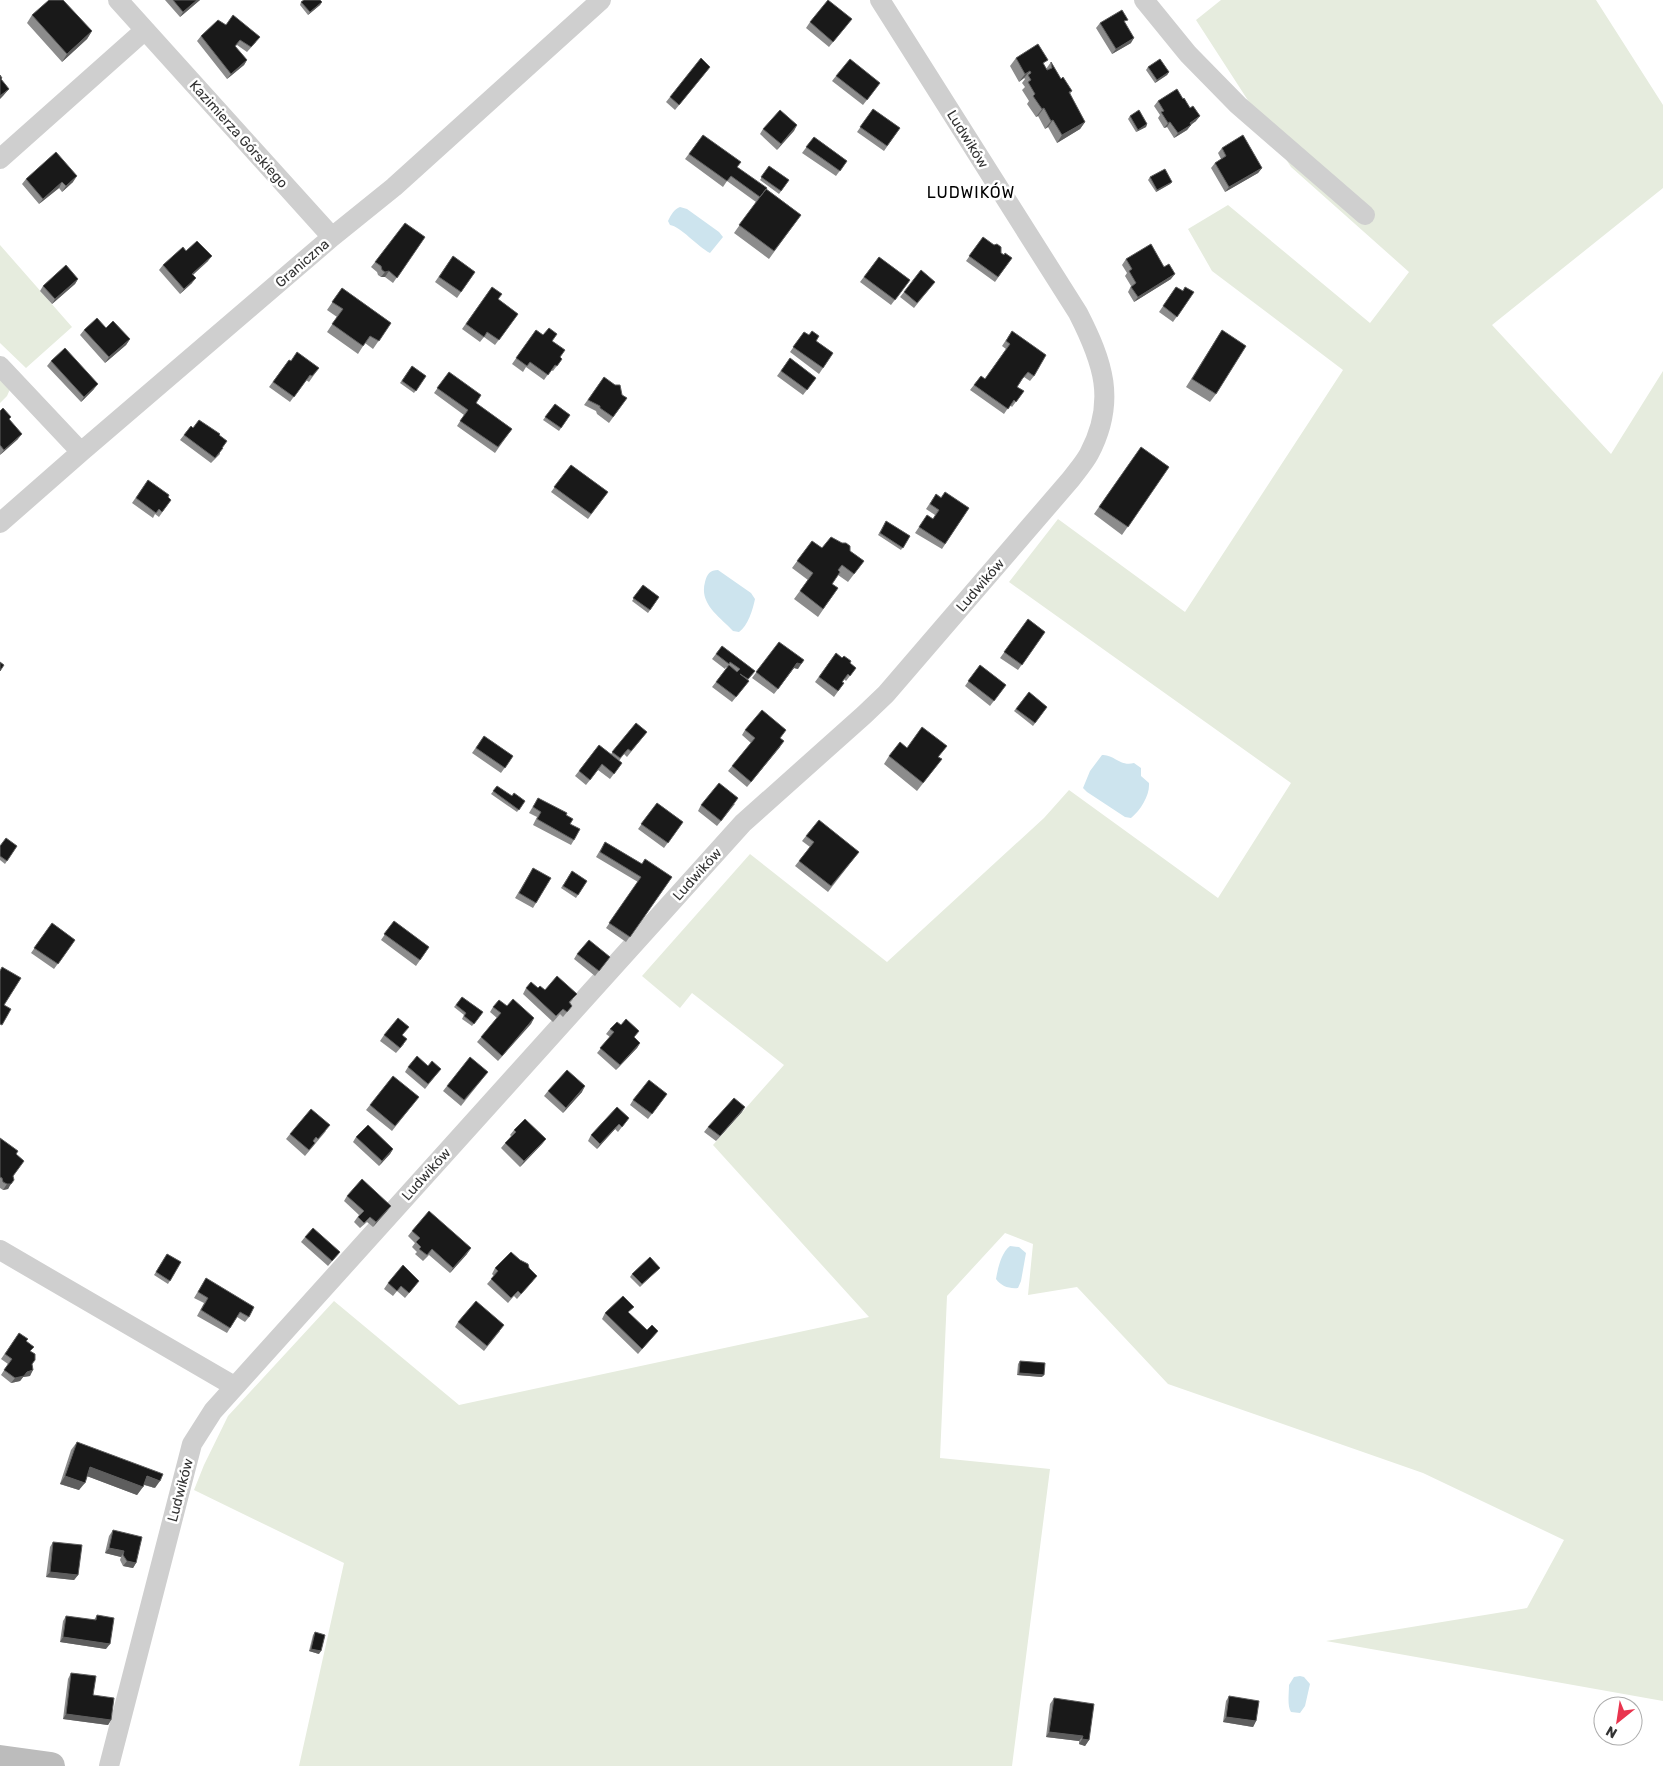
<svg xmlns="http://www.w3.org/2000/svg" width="1663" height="1766" font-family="Rubik,sans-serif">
  <rect width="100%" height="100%" fill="#fff"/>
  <path fill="#e6ecde" d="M1221,0h375l67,105v83l-171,137 119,129 52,-83v1330l-337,-60 201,-33 37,-68 -141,-67 -255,-89 -91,-97 -49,8 5,-51 -28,-11 -58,63 -7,162 110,11 -38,297h-713l45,-203 -150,-73 10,-25 24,-49 106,-115 125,104 410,-88 -156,-172 71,-80 -92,-72 -12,15 -38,-32 108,-122 137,108 157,-144 25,-28 149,108 73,-115 -282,-201 49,-63 127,93 158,-242 -131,-99 -24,-42 40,-24 142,118 39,-51 -118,-105 -95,-147z
    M0,245l72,82 -46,41 -26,-25z
    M0,376l11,11 -4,9 -7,7z"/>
  <path fill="#cde4ee" d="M680,207l7,2 32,23 4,5 -13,16c-12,-6 -30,-27 -40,-28l-2,-4c3,-6 6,-12 12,-14z
    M718,570l33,23 4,6c-2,10 -7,27 -16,33l-6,-1c-14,-15 -34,-27 -28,-49 2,-8 5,-12 13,-12z
    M1102,755c12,-1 18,12 32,8l7,5v8l8,7c1,12 -8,27 -18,35l-6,-1 -38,-25 -4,-4 7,-17z
    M1010,1246l9,1 7,6 -5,28 -3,7c-9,1 -17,-2 -22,-9 2,-11 5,-26 14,-33z
    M1300,1676l4,1 6,7 -5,22 -5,7 -9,-1c-4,-6 -2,-19 -2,-27l5,-8z"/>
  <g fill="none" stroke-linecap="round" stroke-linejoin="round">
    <path stroke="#cfcfcf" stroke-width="20" d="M118,0l214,237
      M1144,0l44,54 50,51 127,110
      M0,159l145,-129
      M0,366l81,86
      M0,523l81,-71 251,-215 62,-50 207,-187
      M0,1250l234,136
      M109,1766l83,-322 21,-33 530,-588 121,-108 22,-21 185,-215c6,-8 13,-16 18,-25 28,-53 14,-92 -11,-141l-198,-313"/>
    <path stroke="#bcbcbc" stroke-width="28" d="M0,1759l51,7"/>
  </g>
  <path fill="#8c8c8c" d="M165,0h35l-20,17z
    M301,2h21l-2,3 -12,10 -8,-10z
    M32,15l60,16 -5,8 -25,23 -35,-39z
    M810,22l38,2 -19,23 -23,-19z
    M1100,23h25l6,20 -19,11 -16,-26z
    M226,25l30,17 -9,10 -10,-7 -2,2 12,13 -3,5 -17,14 -30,-38 4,-5z
    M1016,58l28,7 2,4 5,-7 10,17 11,12 -2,3 15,28 -5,7 -23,14 -9,-16 -3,2 -7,-13 -2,1 -9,-13 2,-3 -7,-11 3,-3 -3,-4 3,-4 -1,-1 -5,4 -9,-16z
    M710,67l-35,43 -9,-8 4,-5z
    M1148,67l21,5 -2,3 -12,8 -9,-13z
    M836,76l40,12 -13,17 -31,-24z
    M1158,101l38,20 -5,4 -4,5 -13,8 -7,-11 -3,1 -6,-10 2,-3 -6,-9z
    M873,109l27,19 -16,23 -27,-19z
    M1130,116l17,8 -1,3 -10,5 -8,-13z
    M797,125l-20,25 -17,-16 3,-5z
    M703,135l34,32 64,48 -32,44 -35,-26 22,-31 -29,-21 -4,6 -38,-28z
    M814,137l33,24 -11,15 -34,-23z
    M1222,148l40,20 -4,5 -33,19 -14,-24 4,-5 6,-4 -3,-6z
    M769,166l20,14 -10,14 -19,-14z
    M1150,177l22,5 -2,2 -14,8 -8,-12z
    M26,179l47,3 -11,10 -3,-4 -20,16 -17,-20z
    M425,237l-32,46 -8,-6h-4l-3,-2 -1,-3 -6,-5 4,-5z
    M983,237l18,16 11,5 -17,24 -29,-21z
    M186,251l22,10 -15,14 -1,8 -12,11 -21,-24 4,-5z
    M453,256l22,16 -18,26 -22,-16z
    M879,257l31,23 -19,25 -31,-23z
    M1126,259l45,20 -37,23 -6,-10 3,-6 -6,-10 2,-3 -5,-8z
    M78,279l-3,5 -23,20 -12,-13 3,-5z
    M492,287l6,12 20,15 -23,31 -11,-8 -4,5 -18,-13z
    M931,287l-17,21 -14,-11 4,-5z
    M1176,287l7,4 11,1 -21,30 -14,-10z
    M342,288l49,35 -18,26 -8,-6 -7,11 -31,-22 10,-15 -10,-7z
    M106,328l24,11 -4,6 -21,18 -25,-28 4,-5z
    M536,330l16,11 8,16 2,2 -9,12 -2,-1 -7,10 -18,-13 -3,5 -11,-8z
    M1222,330l-6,64 -6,8 -24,-15z
    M1012,331l22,45 -4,5 -6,-4 -7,10 7,4 -12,16 -2,-2 -6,9 -34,-24 11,-14 4,3 21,-30 -4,-3z
    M804,332l29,21 -14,21 -29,-22z
    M790,358l26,20 -13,17 -26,-19z
    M289,360l2,1 28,7 -10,14 -3,-2 -16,22 -21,-15z
    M51,361l43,28 -13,13 -34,-36z
    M412,366l14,10 -12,17 -14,-10z
    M449,372l27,31 36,26 -17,24 -38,-27 7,-11 -30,-22z
    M604,377l18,18 5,3 -18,25 -12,-9 -1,-3 -12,-6z
    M555,404l15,11 -11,16 -16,-11z
    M0,411l18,28 -18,16z
    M191,426l2,2 26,7 1,19 -9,9 -31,-23z
    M1141,447l28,20 -47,68 -28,-21z
    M571,465l37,27 -20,27 -37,-27z
    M148,480l23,20 -12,17 -4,-3 -2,4 -21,-15z
    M936,494l5,3 28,11 -27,41 -27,-16 12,-18 6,4 2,-4 -9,-6z
    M886,521l24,15 -9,14 -23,-15z
    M812,541l10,7 28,3 14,10 -16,21 -10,-7 -6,9 6,4 -20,29 -24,-18 14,-19 -16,-12z
    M643,585l16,12 -11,16 -16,-12z
    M1028,619l17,13 -27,38 -18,-12z
    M779,642l19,27 -4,-1 -20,26 -22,-16z
    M722,646l33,25 -7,9 -3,6 -13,16 -20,-15 15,-19 -1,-1 -1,2 -13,-10z
    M836,653l20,15 -10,13 -2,-2 -2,3 2,1 -10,14 -19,-15z
    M980,665l26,20 -16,21 -25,-20z
    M1029,692l18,15 -14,19 -19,-15z
    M636,723l11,9 -20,25 -3,-3 -5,7 3,2 -12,16 -12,-9 -12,15 -11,-9 24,-31 12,9z
    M745,730l35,8v9l-33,40 -19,-16 23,-28 -9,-8z
    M484,736l29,20 -12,17 -29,-20z
    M907,748l32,9 3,2 -25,32 -33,-27 5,-8z
    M497,786l15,10 13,5 -8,11 -26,-18z
    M538,798l28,17 8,25 -3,5 -38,-20 4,-8 -8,-4z
    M657,803l26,19 -19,26 -26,-19z
    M735,804l-18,22 -19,-15 3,-6z
    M806,836l53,16 -31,40 -33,-26 15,-19 -8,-6z
    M605,842l37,22 30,13 -46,65 -20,-14 32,-46 -42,-25z
    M0,846h17l-12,18 -5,-4z
    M533,868l3,35 -3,5 -18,-10z
    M572,871l15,10 -11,17 -15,-10z
    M394,921l35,26 -13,19 -35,-26z
    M52,923l23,17 -21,29 -23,-16z
    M577,954l33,3 -15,19 -21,-17z
    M526,988h12l35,11 -3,4 2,3 -9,11 -3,-3 -7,8 -30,-28z
    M462,997l21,15 -11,14 -10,-7 2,-4 -10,-8z
    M507,1006l27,12 -36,43 -21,-19 20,-24 -7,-6 3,-5z
    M610,1029l24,9 6,5 -3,5 -21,22 -19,-17 13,-16 -4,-3z
    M384,1035h19l1,9 -8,9 -16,-12z
    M428,1066l13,3 -16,20 -20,-17 3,-5z
    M484,1077l-23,29 -18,-15 4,-5z
    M548,1091l34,1 -19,21 -19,-17z
    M667,1094l-19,25 -18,-14 3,-5z
    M415,1102l-23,29 -26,-21 4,-5z
    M742,1112l-26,29 -12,-9 4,-5z
    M629,1118l-11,14 -3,-3 -18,20 -9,-8 3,-6z
    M514,1130l32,9 -4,5 -22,23 -19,-19 10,-12 -1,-1z
    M326,1131l-21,25 -19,-17 4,-5z
    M356,1137l37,12 -3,5 -11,12 -26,-24z
    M0,1138l16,16 -3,22 -5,13 -5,1 -3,-2z
    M347,1196l40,15 -14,16 -6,-5 -7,6 -6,-6 5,-7 -15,-14z
    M412,1231l55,23 -17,19 -21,-18 -6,6 -8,-7 2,-2 -5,-5 3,-4 -7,-7z
    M305,1237l35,15 -12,14 -27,-24z
    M167,1254l14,8 -13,22 -14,-9z
    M495,1268h34l4,13 -16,18 -3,-3 -6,7 -21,-19 7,-8 -2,-2z
    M660,1268l-20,19 -10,-10 2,-3z
    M206,1278l43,39 -4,5 -8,-5 -10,16 -30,-17 7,-13 -10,-5z
    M388,1283l27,3 -10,12 -8,-7 -4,5 -9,-7z
    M605,1313h24l18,17 11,1 -20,23 -36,-35z
    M458,1322l42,9 -16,20 -29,-24z
    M19,1333l7,8 4,10 2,13 -2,12 -7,1 -3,4 -9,2 -10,-8 7,-11 -7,-5z
    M1020,1361l22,16 -25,-2 1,-11z
    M77,1442l78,46 -11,-3 -7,10 -50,-19 -8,14 -19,-6 11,-34z
    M113,1530l23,33 -3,5 -10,-2 -3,-6 1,-3 -16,-4 4,-17z
    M53,1542l25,33 -4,5 -28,-3 4,-30z
    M97,1615l9,34 -46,-7 3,-21 3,-5 28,4z
    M315,1632l4,22 -10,-3 4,-16z
    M71,1673l22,22 18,25 -3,5 -45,-6 5,-40z
    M1229,1696l27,25 -3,6 -30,-5 3,-21z
    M1054,1698l35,42 -4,6 -6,-2v-3l-33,-4 4,-33z"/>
  <path fill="#5e5e5e" d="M197,0h3l-20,17 3,-5z
    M322,2l-2,3 -12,10 2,-3z
    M92,31l-5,8 -25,23 5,-8z
    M1134,38l-3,5 -19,11 4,-5z
    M247,60l-3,5 -17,14 4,-5z
    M1030,71l-6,7 -5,4 6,-8z
    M1169,72l-2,3 -12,8 2,-3z
    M9,89l-6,7 -3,3v-3z
    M1044,108l-6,8 -2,1 6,-8z
    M1200,116l-4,5 -9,6 4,-2 -4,5 -13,8 4,-5 12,-10z
    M1053,120l-5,7 -3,2 6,-8z
    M1085,122l-5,7 -23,14 5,-8z
    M1170,122l-3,5 -3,1 4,-5z
    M1147,124l-1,3 -10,5 2,-2z
    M797,125l-3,6 -17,19 4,-6z
    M1262,168l-4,5 -33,19 4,-5z
    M77,176l-4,6 -11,10 4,-6z
    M62,182l-3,6 -20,16 4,-5z
    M1172,182l-2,2 -14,8 1,-2z
    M212,256l-4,5 -20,18 4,-5z
    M389,271l-4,6h-4l4,-5z
    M1175,274l-4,5 -37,23 4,-5z
    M196,278l-4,5 -12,11 4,-5z
    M78,279l-3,5 -23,20 3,-5z
    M130,339l-4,6 -21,18 4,-6z
    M98,384l-4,5 -13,13 3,-5z
    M22,434l-4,5 -18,16 4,-5z
    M804,660l-6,9 -4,-1 -20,26 23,-31z
    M784,741l-4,6 -33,40 4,-5z
    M534,1018l-3,6 -33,37 4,-5z
    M640,1043l-3,5 -21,22 4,-5z
    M585,1086l-3,6 -19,21 3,-5z
    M745,1107l-3,5 -26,29 4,-5z
    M619,1124l-4,5 -18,20 3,-5z
    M546,1139l-4,5 -22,23 4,-6z
    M393,1149l-3,5 -11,12 3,-5z
    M7,1184h4l-3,5 -5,1z
    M391,1206l-4,5 -14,16 3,-5z
    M471,1248l-4,6 -17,19 3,-5z
    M33,1370l-3,6 -7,1 4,-5z
    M1019,1373l25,2 -2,2 -25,-2z
    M24,1376l-4,5 -9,2 4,-5z
    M90,1467l53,20 -6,8 -53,-20z
    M65,1476l20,7 -6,7 -19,-6z
    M147,1476l13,5 -5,7 -13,-4z
    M109,1548l15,3 -3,6 -16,-4z
    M127,1561l9,2 -3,5 -10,-2z
    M50,1572l28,3 -4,5 -28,-3z
    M63,1637l47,7 -4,5 -46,-7z
    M311,1649l10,2 -2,3 -10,-3z
    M66,1714l45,6 -3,5 -45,-6z
    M1226,1717l30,4 -3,6 -30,-5z
    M1049,1732l34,4 -4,5 -33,-4z
    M1082,1739l7,1 -4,6 -6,-2z"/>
  <path fill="#191919" stroke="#5e5e5e" d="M49,0h14l29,31 -25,23 -35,-39z
    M173,0h24l-14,12z
    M304,0h16l2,2 -12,10 -9,-10z
    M828,0l24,19 -19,23 -23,-20z
    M1122,10l6,10 -4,1 10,17 -18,11 -16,-26z
    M233,15l27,22 -9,10 -11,-7 -5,6 12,14 -16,14 -30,-38 17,-16 8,5z
    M1038,44l10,16 -5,3 4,7 5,-2 -1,-6 10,17 2,-2 9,14 -3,1 16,30 -23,13 -9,-15 -2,1 -7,-13 -2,1 -9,-13 2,-2 -7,-12 3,-2 -3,-5 3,-2 -1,-2 -5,3 -9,-16z
    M701,58l9,9 -31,38 -9,-8z
    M850,59l30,24 -13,17 -31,-24z
    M1160,59l9,13 -12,8 -9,-13z
    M0,75l2,3 -1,1 8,10 -9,7z
    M1177,89l6,10 1,-1 6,10 3,-2 7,10 -10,7 1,2 -13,8 -8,-11 -2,1 -7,-11 3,-1 -6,-10z
    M873,109l27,19 -13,18 -27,-19z
    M780,110l17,15 -16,19 -18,-15z
    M1139,110l8,14 -9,6 -8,-14z
    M703,135l38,27 -4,5 30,21 -7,9 -29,-21 -4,5 -38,-27z
    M1243,135l19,33 -33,19 -14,-24 11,-7 -4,-8z
    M814,137l33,24 -7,10 -34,-24z
    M56,152l21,24 -11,10 -4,-4 -19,17 -17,-20z
    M769,166l20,14 -8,11 -20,-14z
    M1165,169l7,13 -15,8 -7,-13z
    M766,189l35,26 -27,36 -35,-26z
    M405,223l20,14 -28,41 -8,-7 -4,1 -3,-2 -1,-4 -6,-4z
    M983,237l11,8 3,-1 4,3v6l3,2 1,-2 7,5 -14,19 -29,-21z
    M197,241l15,15 -20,18 4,4 -12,11 -21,-24 20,-18 3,4z
    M1151,244l13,23 5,-3 6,10 -37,23 -7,-10 5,-4 -7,-12 3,-2 -6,-10z
    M453,256l22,16 -14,20 -22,-15z
    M879,257l31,23 -15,20 -31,-23z
    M66,265l12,14 -23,20 -12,-13z
    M921,270l14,12 -18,21 -13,-11z
    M492,287l10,7 -4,5 20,15 -19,26 -12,-8 -3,5 -18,-13z
    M1176,287l7,4 2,-4 9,5 -17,25 -14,-11z
    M342,288l49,35 -12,18 -9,-5 -7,10 -31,-22 11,-15 -11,-7z
    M97,318l9,10 7,-7 17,18 -21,18 -25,-27z
    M549,328l8,6 -5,7 13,9 -5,7 2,2 -5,7 -2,-1 -7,10 -18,-13 -3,4 -11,-8 20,-28 7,5z
    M1222,330l24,16 -30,48 -24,-15z
    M812,331l7,5 -3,5 17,12 -10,15 -30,-21 11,-15 5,3z
    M1012,331l34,24 -12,21 -6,-4 -6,7 -5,8 7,4 -8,11 -2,-2 -6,9 -34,-24 7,-9 4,3 25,-35 -4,-3z
    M65,348l33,36 -14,13 -33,-36z
    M297,352l22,16 -7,8 -2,-1 -16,22 -21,-15 16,-22 2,1z
    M790,358l26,20 -9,12 -26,-19z
    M412,366l14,10 -10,15 -14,-10z
    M449,372l32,23 -5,8 36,26 -14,18 -38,-26 8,-11 -31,-22z
    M604,377l11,8h5l2,10 5,3 -14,19 -13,-9v-2l-12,-6z
    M555,404l15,11 -9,13 -16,-11z
    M3,408l8,9 -2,2 13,15 -18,16 -4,-5v-34z
    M199,420l21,14 -1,1 8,6 -5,7h1l-8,10 -31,-23 7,-9 2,2z
    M1141,447l28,20 -41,60 -29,-20z
    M571,465l37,27 -17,22 -37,-27z
    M148,480l21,15 -1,2 3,3 -9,12 -3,-3 -3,4 -20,-15z
    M945,492l24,16 -24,36 -26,-17 8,-12 6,4 6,-9 -9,-6 6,-10 5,4z
    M886,521l24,15 -7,12 -23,-15z
    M831,537l11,6h4l4,3v5l14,10 -10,13 -12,-9 -4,5 2,2 -8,12 6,4 -15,21 -23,-18 13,-18 -16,-12 15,-20 10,7z
    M643,585l16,12 -9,13 -17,-12z
    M1028,619l17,13 -23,33 -18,-13z
    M779,642l25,18 -3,4 -4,-1 -19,26 -22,-17z
    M722,646l33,25 -7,8 -8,-5 9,7 -13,16 -20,-15 13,-17 8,7 3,-3 -10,-7 -1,2 -13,-10z
    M836,653l6,5 2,-2 7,5 -1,2 6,5 -6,8 -2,-2 -6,8 2,1 -6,8 -19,-14z
    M0,662l4,3 -4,6z
    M980,665l26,20 -12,16 -26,-20z
    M1029,692l18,15 -12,16 -19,-14z
    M762,710l24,20 -6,8 4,3 -33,41 -19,-16 23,-28 -10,-8z
    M636,723l11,9 -16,19 -3,-2 -8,9 -8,-6z
    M922,727l25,19 -9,11 4,2 -19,24 -34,-27 11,-14 7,6z
    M484,736l29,20 -8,12 -29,-20z
    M599,745l23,18 -8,11 -12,-10 -12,16 -11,-9z
    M719,783l19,15 -17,23 -20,-16z
    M497,786l15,10 2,-3 11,8 -6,9 -26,-19z
    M538,798l29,15 -1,2 7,4 -3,5 10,5 -6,11 -37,-21 4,-7 -8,-5z
    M657,803l26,19 -15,21 -27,-19z
    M819,820l40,32 -28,34 -32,-25 15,-19 -8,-6z
    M6,838l11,8 -10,15 -7,-5v-10z
    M605,842l37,22 3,-5 27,18 -42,60 -21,-14 32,-46 -41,-25z
    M533,868l18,10 -15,25 -17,-10z
    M572,871l15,10 -9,14 -15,-9z
    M394,921l35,26 -9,13 -36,-26z
    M52,923l23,17 -17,24 -24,-16z
    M589,940l21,17 -11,14 -22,-17z
    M2,967l19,11 -17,27 7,4 -9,16 -2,-1v-53z
    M557,976l20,18 -8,8 3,4 -5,6 -4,-3 -7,7 -30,-28 5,-6 7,6 2,-2 5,4z
    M462,997l21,15 -9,12 -10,-8 2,-3 -10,-8z
    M513,999l21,19 -32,38 -21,-19 20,-24 -8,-6 6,-7 8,6z
    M398,1018l11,9 -7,8 5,4 -7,9 -16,-13z
    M626,1019l13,12 -5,6 6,6 -20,22 -20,-17 14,-16 -4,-3 7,-7 4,3z
    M417,1056l11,10 4,-5 9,8 -13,15 -20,-17z
    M470,1057l18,15 -24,28 -17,-14z
    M567,1070l18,16 -19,22 -18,-17z
    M393,1076l26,21 -24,29 -25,-21z
    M649,1080l18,14 -15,20 -19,-14z
    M734,1098l11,9 -25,29 -12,-9z
    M617,1107l12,11 -7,9 -3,-3 -19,20 -9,-9z
    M311,1109l19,16 -12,14 -2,-2 -3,4 2,2 -6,7 -19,-16z
    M525,1119l21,20 -22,22 -19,-18 11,-11 -2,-2z
    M368,1125l25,24 -11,12 -26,-24z
    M0,1138l18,13 -2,3 8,7 -11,15 1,4 -3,4h-4l-4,-2 -1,-4 -2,-1z
    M362,1179l29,27 -15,16 -6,-5 -6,6 -6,-6 6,-6 -17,-15z
    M429,1211l42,37 -18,20 -21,-19 -5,6 -8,-6 2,-2 -5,-5 4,-4 -8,-7z
    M313,1228l27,24 -8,9 -27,-24z
    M511,1252l9,8 8,4 1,4 8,8 -16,18 -3,-3 -7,7 -20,-19 7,-8 -3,-3z
    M167,1254l14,8 -11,19 -14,-9z
    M650,1257l10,11 -18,16 -10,-10z
    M403,1265l16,16 -10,12 -8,-7 -4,5 -9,-8z
    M206,1278l48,29 -5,10 -9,-5 -10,16 -29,-18 7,-12 -10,-6z
    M623,1296l11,11 -6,5 19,18 5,-5 6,6 -16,18 -37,-36z
    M476,1301l28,24 -17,21 -29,-24z
    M19,1333l9,6 -2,2 8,6 -4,4 5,3v6l-3,4 1,6 -6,2 -3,4 -9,2 -11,-8 8,-11 -7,-5z
    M1020,1361l25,2 -1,12 -25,-2z
    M77,1442l86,32 -3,7 -13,-5 -4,11 -53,-20 -5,16 -20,-7z
    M113,1530l29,7 -6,26 -9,-2 -4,-6 1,-4 -15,-3z
    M53,1542l29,3 -4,30 -28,-3z
    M97,1615l17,3 -4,26 -47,-7 3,-21 30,4z
    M315,1632l10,3 -4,16 -10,-2z
    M71,1673l25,3 -3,19 21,3 -3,22 -45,-6z
    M1229,1696l30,5 -3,20 -30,-4z
    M1054,1698l40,6 -5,36 -7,-1 1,-3 -34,-4z"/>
  <g text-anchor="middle" stroke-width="5" stroke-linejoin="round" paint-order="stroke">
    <g font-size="14" fill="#323232" stroke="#fff">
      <text transform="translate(239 134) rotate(48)" y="5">Kazimierza Górskiego</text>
      <text transform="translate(968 139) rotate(58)" y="5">Ludwików</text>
      <text transform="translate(302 263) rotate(-41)" y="5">Graniczna</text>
      <text transform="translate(980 585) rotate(-49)" y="5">Ludwików</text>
      <text transform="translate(697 874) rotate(-48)" y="5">Ludwików</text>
      <text transform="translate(426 1174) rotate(-48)" y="5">Ludwików</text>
      <text transform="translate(180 1490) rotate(-75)" y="5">Ludwików</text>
    </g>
    <g font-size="16" letter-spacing="1" fill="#000" stroke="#fff">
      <text x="971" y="198">LUDWIKÓW</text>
    </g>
  </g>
  <g transform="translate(1618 1721) rotate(210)"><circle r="24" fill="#ffffff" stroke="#adadad"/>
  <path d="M0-4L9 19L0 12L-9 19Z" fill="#e9344e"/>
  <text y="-8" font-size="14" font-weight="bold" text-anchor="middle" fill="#323232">N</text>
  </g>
</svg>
